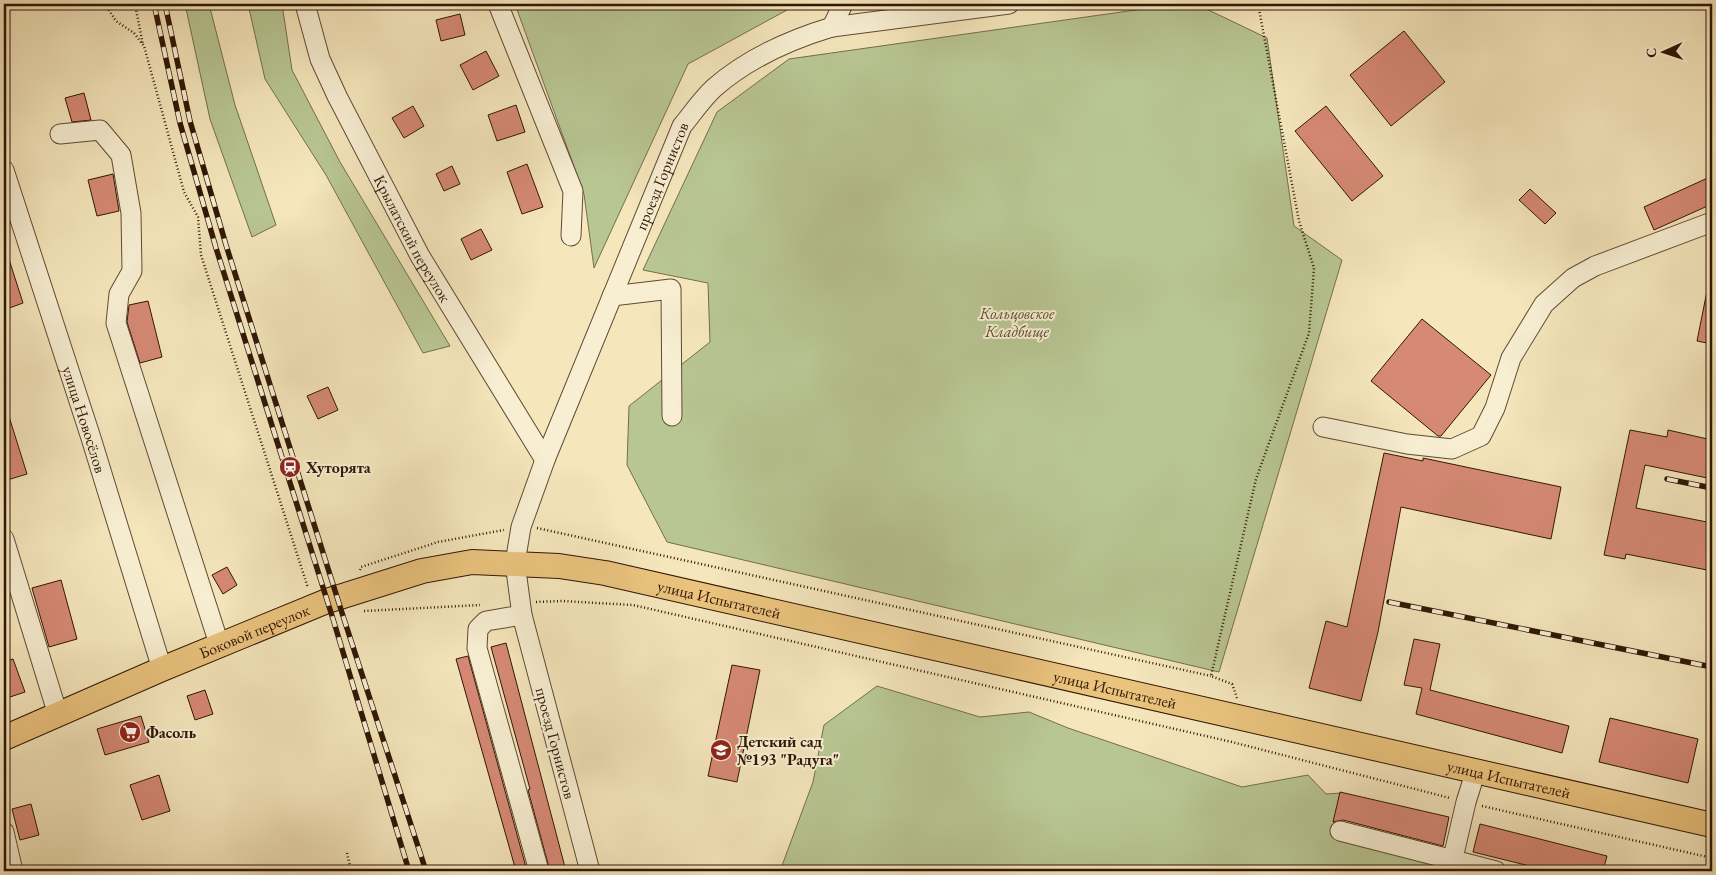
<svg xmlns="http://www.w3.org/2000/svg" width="1716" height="875" font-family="'EB Garamond',serif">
  <rect width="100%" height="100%" fill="#f5e6bc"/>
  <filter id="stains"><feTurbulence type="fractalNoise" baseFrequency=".004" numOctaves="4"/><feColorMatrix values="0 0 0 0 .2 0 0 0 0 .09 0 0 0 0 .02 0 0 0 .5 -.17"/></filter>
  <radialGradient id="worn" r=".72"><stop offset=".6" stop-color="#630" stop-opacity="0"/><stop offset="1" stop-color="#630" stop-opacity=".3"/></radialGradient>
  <path fill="#b8c693" stroke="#746e4c" d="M185,4h24l26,101 41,120 -24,12 -42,-118z
    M248,4h34l10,66 48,92 110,184 -27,7 -97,-178 -61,-96z
    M515,4h283l-110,60 -94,204 -10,-74z
    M1178,4h18l71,34 27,188 48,34 -123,412 -552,-130 -40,-77 2,-59 81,-64 -2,-59 -65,-13 74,-158 72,-53z
    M877,686l103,31 49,-5 39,16 174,59 66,-12 18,19 16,-1 -10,37 111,32 -2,9h-661l33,-89 11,-57z"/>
  <path fill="#d68975" stroke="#301604" d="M460,14l5,21 -24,6 -5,-21z
    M1404,31l41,51 -54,44 -41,-51z
    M486,51l13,25 -26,14 -13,-25z
    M84,93l7,27 -19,2 -7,-24z
    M516,105l9,27 -28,9 -9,-26z
    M413,106l11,20 -20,12 -12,-20z
    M1326,106l57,70 -31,25 -57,-70z
    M527,164l16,43 -21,7 -15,-42z
    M452,166l8,18 -16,7 -8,-17z
    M113,174l6,37 -22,5 -9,-36z
    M1712,176v28l-58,26 -10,-23z
    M1530,189l26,24 -11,11 -26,-24z
    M481,229l11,21 -21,10 -10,-21z
    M4,250h2l17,53 -19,7z
    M1707,291h5v53l-15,-3z
    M148,301l14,56 -22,6 -13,-41 2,-17z
    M1422,319l69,56 -50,61h-3l-67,-55z
    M328,387l10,23 -20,9 -11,-23z
    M4,410h3l20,64 -23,7z
    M1630,430l37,7 1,-7 44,10v39l-67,-14 -9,43 76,15v48l-86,-17 -1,5 -21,-4z
    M1384,453l39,8v-3l138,29 -10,52 -150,-32 -23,125 -17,69 -52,-13 17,-67 21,6z
    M227,567l10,18 -14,9 -11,-19z
    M61,580l16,59 -28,8 -17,-59z
    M1414,639l26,5 -10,46 139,36 -7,27 -146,-39 6,-26 -18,-3z
    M506,643l60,228h-16l-22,-81 2,-1 -39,-142z
    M468,656l59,215h-11l-60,-212z
    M13,659l12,33 -21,7v-37z
    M732,665l28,5 -23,112 -29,-6z
    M205,690l8,24 -18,6 -8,-24z
    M141,716l8,26 -44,13 -8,-26z
    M1610,718l88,21 -10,44 -89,-21z
    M159,775l11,36 -28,9 -12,-35z
    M1340,792l109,25 -6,29 -100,-26 -10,2z
    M31,804l8,31 -19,5 -8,-31z
    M1480,824l127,32 -4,15h-53l-77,-19z"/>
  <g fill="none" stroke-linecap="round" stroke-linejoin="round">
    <g stroke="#614a32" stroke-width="21">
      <g id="minor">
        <path id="s1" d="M305,4l15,55 17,37 83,160 125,204"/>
        <path d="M498,4l75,187 -2,45"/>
        <path d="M832,27l11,-23"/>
        <path d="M60,134l40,-4 21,25 10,58 1,58 -13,23 -3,29 104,324"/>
        <path id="s2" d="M4,170l87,268 71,231"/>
        <path d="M612,296l59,-7 1,127"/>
        <path d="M1323,427l84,17 45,5 29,-13 14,-28 16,-50 33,-54 29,-26 22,-12 117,-44"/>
        <path d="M4,539l54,176"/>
        <path d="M522,615l-36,6 -8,8 -1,19 62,223"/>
        <path d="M1340,831l156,40"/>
        <path d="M4,832l9,39"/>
        <path id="s3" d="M590,871l-68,-256 -7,-52 6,-36 24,-67 137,-334c10,-12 20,-27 32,-38 34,-30 75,-48 118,-61l177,-23"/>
        <path d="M1450,871l16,-69 10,-32"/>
      </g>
    </g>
    <g stroke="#301604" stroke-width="26">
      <g id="major">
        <path id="s4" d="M4,738l158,-69 165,-68 95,-30 50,-9 87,4 46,7 1107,252"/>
      </g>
    </g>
    <path stroke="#301604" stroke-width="2.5" stroke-dasharray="1 2.5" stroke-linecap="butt" d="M105,4l11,17 18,12 10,13 40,146 14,25 3,38 107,333
      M135,4l8,41
      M537,528l674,148
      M360,570l1,-3 77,-25 66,-12
      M536,602l26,-1 71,4 599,137 218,56
      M364,611l116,-6
      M1237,698l-5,-14 -21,-8 45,-197 53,-146 5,-65 -15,-47 -41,-217
      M1482,806l230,52
      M347,853l4,18"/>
    <use href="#minor" stroke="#f8efd3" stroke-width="19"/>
    <use href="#major" stroke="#eac37e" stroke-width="24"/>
    <g stroke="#301604" stroke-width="5.5">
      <path id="rail" d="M154,4l26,119 36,125 117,371 76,252
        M165,4l25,117 36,124 117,371 83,255
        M1667,479l45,9
        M1389,602l323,65"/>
    </g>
    <use href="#rail" stroke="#f8efd3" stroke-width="4" stroke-dasharray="11" stroke-linecap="butt"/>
  </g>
  <defs>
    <g id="station-disc" transform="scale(1.125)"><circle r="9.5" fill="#8f2418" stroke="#f8efd3"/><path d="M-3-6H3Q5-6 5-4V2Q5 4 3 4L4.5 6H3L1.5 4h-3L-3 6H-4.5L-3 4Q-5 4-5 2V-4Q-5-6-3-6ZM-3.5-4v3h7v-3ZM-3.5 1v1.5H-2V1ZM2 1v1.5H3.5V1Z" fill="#fff"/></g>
    <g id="supermarket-disc" transform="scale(1.125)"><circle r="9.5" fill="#8f2418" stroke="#f8efd3"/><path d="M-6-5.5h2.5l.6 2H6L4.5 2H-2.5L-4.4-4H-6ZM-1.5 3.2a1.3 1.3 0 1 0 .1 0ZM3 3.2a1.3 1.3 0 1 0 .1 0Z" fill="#fff"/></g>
    <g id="school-disc" transform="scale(1.125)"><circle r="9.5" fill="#8f2418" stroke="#f8efd3"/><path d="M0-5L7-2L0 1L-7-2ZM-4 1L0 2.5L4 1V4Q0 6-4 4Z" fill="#fff"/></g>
  </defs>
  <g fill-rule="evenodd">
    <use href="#station-disc" x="290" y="467"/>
    <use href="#supermarket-disc" x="130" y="732"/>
    <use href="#school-disc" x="721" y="750"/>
  </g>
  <g text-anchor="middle" stroke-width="4" stroke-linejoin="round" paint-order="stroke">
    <g font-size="16" fill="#301604" stroke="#f8efd3">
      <text dy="6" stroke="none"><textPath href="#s3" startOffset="732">проезд Горнистов</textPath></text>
      <text dy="6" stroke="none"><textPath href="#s1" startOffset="259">Крылатский переулок</textPath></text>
      <text dy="6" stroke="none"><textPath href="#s2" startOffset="262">улица Новосёлов</textPath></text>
      <text dy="6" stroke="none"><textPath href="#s4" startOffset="752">улица Испытателей</textPath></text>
      <text dy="6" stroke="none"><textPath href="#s4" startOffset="272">Боковой переулок</textPath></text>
      <text dy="6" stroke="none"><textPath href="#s4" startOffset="1158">улица Испытателей</textPath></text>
      <text transform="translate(556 743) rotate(75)" y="6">проезд Горнистов</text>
      <text dy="6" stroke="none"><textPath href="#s4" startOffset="1562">улица Испытателей</textPath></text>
    </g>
    <g font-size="16" font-style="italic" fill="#594b2f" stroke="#f8efd3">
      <text x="1017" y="319">Кольцовское<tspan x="1017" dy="18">Кладбище</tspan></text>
    </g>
    <g font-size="16" font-weight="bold" fill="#301604" stroke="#f8efd3" text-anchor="start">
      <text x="306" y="473">Хуторята</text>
      <text x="146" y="738">Фасоль</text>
      <text x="737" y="747">Детский сад<tspan x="737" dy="18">№193 "Радуга"</tspan></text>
    </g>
  </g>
  <rect width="1716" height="875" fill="none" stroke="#f5e6bc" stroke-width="20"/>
  <rect x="5" y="5" width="1706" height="865" fill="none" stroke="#301604" stroke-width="2.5"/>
  <rect x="10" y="10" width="1696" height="855" fill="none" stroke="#301604"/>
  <g transform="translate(1664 52) rotate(267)" stroke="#f8efd3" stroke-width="4" paint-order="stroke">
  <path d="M0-4L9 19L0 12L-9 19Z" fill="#301604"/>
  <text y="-8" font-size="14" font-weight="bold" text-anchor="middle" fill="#301604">С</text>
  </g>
  <rect width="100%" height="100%" filter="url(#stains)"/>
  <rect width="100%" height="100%" fill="url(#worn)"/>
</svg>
